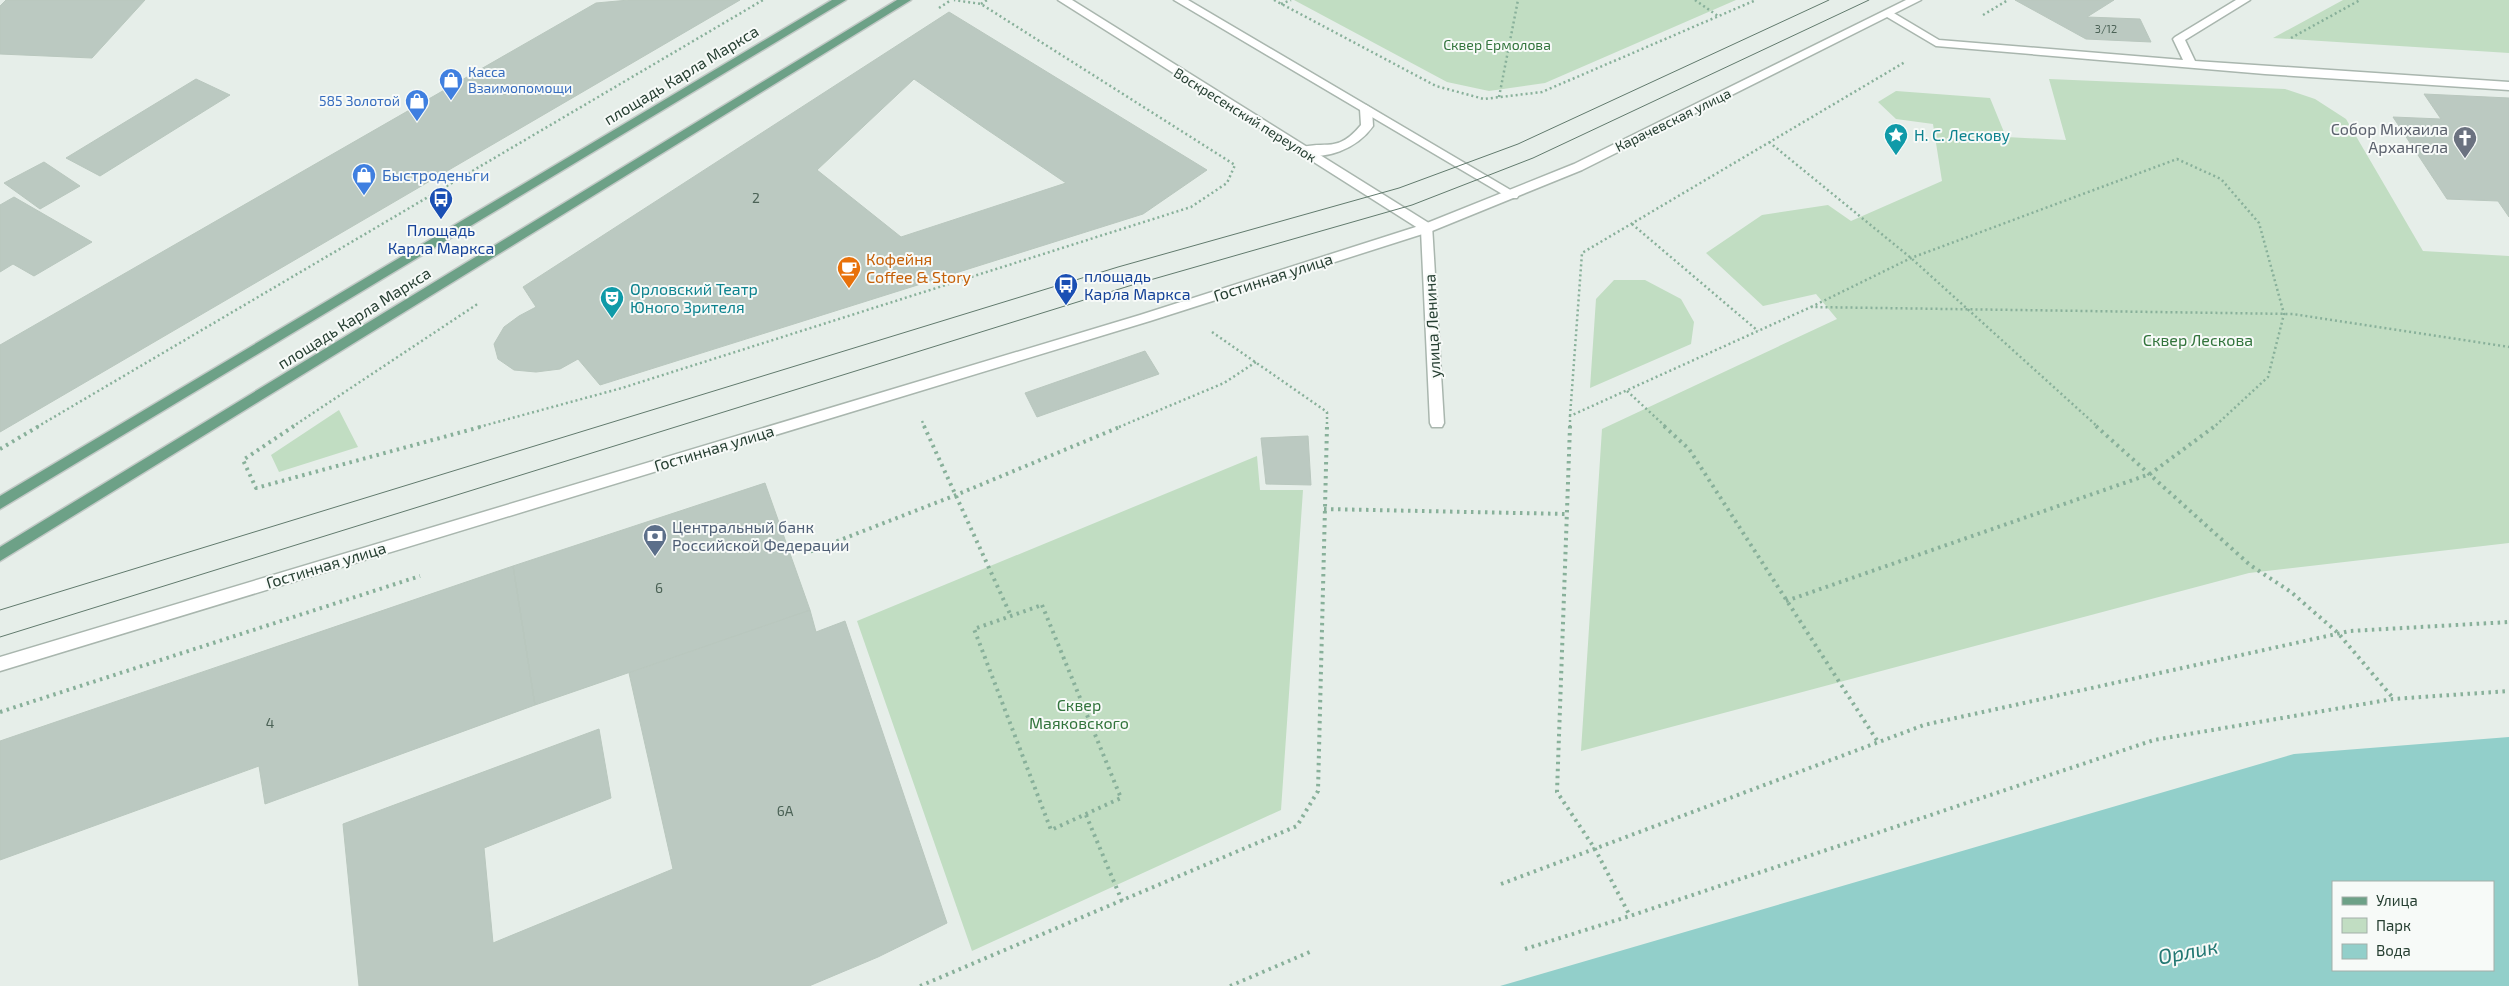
<svg xmlns="http://www.w3.org/2000/svg" width="2509" height="986" font-family="'Exo 2',sans-serif">
  <rect width="100%" height="100%" fill="#e6eee9"/>
  <path fill="#c1ddc2" d="M1294,0h442l-191,83 -56,8 -42,-9z
    M2343,0h166v53l-236,-15z
    M2049,79l236,10 30,10 31,20 77,132 86,5v287l-260,30 -668,178 21,-322 235,-110 -21,-25 -53,12 -57,-53 56,-38 66,-10 23,16 91,-40 -9,-57 -37,-5 -18,-17 18,-11 94,7 16,39 60,3z
    M1614,280h31l36,19 13,23 -3,22 -101,44 6,-89z
    M339,410l19,37 -79,25 -8,-17z
    M1257,456l3,34h43l-22,320 -309,141 -115,-330z"/>
  <path fill="#92cfca" fill-rule="evenodd" d="M2509,737v249h-1009l794,-232zM2493,882v88h-160v-88z"/>
  <path fill="#bbc9c1" stroke="#b9c7be" fill-rule="evenodd" d="M6,0h139l-53,58 -92,-4v-48z
    M629,0h111l-740,432v-87l596,-342z
    M2015,0h99l-27,17 53,2 11,23 -65,-3z
    M949,12l258,158 -64,44 -543,171 -22,-26 -18,10 -24,3 -22,-2 -16,-11 -4,-15 10,-17 15,-11 17,-9 -13,-20zM914,79l72,50 80,54 -165,54 -84,-67z
    M196,79l34,16 -130,81 -34,-18z
    M2424,94l85,4v119l-11,-16 -51,-2 -54,-82 48,2z
    M44,162l36,24 -40,23 -36,-26z
    M14,197l78,45 -58,34 -21,-12 -13,8v-67z
    M1145,351l14,23 -122,43 -12,-24z
    M1308,436l3,49 -45,-1 -5,-46z
    M765,483l45,127 -275,95 -22,-139z
    M513,566l22,139 -270,99 -6,-38 -259,94v-119z
    M810,610l6,22 29,-11 102,302 -69,34 -69,29h-450l-16,-162 256,-95 12,69 -127,50 9,95 180,-74 -44,-196z"/>
  <g fill="none" stroke-linecap="round" stroke-linejoin="round">
    <g stroke="#a9b6ae" stroke-width="3">
      <path id="service" d="M2236,0h14l-65,40 10,21 314,21v8l-244,-16 -329,-28 -54,-32 6,-3 4,1 47,28 244,20 -10,-21 2,-2z
        M1366,105l6,4 1,17c-16,23 -48,35 -75,28l-2,-3 2,-3c29,-8 39,6 63,-23l-1,-16z"/>
    </g>
    <g stroke="#a9b6ae" stroke-width="3">
      <path id="minor" d="M1058,0h14l360,225 12,198 -2,4h-10l-2,-4 -9,-193z
        M1174,0h14l331,195 -2,3h-8z"/>
    </g>
    <g stroke="#a9b6ae" stroke-width="3">
      <path id="tertiary" d="M1906,0h15l-339,170 -150,61 -282,90 -1150,350v-14l1140,-342 282,-90 152,-61z"/>
    </g>
    <g stroke="#c2c9c6" stroke-width="3">
      <path id="primary" d="M832,0h14l-846,509v-13z
        M897,0h14l-911,561v-14z"/>
    </g>
    <path stroke="#88b09a" stroke-width="2.5" stroke-dasharray="2 3" stroke-linecap="butt" d="M1274,0l162,86 48,13 58,-7 214,-92
      M1695,0l23,16
      M981,4l6,-4
      M1281,4l10,-4
      M939,8l12,-8
      M1983,15l25,-15
      M2291,38l69,-38
      M1499,97l19,-97
      M1769,142l142,116 187,169
      M1632,224l126,107
      M1811,307l100,-49 266,-99 44,20 38,44 25,91 -16,63 -54,50
      M1212,332l115,80v15
      M1627,391l39,36
      M1570,416l12,-163 323,-191
      M922,421l3,6
      M37,427l726,-427
      M292,427l187,-124
      M479,427l143,-39 569,-181 36,-24 8,-18 -254,-161 -27,-4
      M1119,427l105,-44 32,-21
      M1570,427v-11l241,-109 482,7 216,33"/>
    <path stroke="#88b09a" stroke-width="4" stroke-dasharray="2.5 4.5" stroke-linecap="butt" d="M294,426l-51,34 13,28 228,-62
      M924,426l87,190
      M1570,426l-13,366 38,57 35,67
      M1664,426l25,23 189,293
      M2096,426l154,139 41,27 47,41 55,65
      M0,449l39,-23
      M1324,509l243,5
      M804,554l152,-59 166,-69
      M1786,601l364,-127 65,-48
      M1042,605l79,193 -70,32 -77,-201z
      M0,712l420,-136
      M1086,815l36,86
      M1501,884l423,-159 426,-94 159,-9
      M1525,949l105,-33 524,-176 239,-41 116,-8
      M920,986l377,-160 21,-35 9,-365
      M1230,986l82,-35"/>
    <use href="#service" fill="#fff" fill-rule="evenodd"/>
    <use href="#minor" fill="#fff" fill-rule="evenodd"/>
    <use href="#tertiary" fill="#fff" fill-rule="evenodd"/>
    <use href="#primary" fill="#6da187" fill-rule="evenodd"/>
    <path stroke="#617a6d" stroke-width="1" d="M0,610l1118,-343 281,-79 119,-44 311,-144
      M0,637l1129,-351 283,-81 121,-47 336,-158"/>
  </g>
  <defs>
    <g id="shop-pin" transform="scale(1.25)"><path d="M0 17L-7.5 6A9.5 9.5 0 1 1 7.5 6Z" fill="#3f7fe0" stroke="#f7faf8"/><path d="M-5-2.5h2.3a2.7 3.5 0 0 1 5.4 0H5L5.5 6h-11ZM-1.5-2.5h3a1.5 2.3 0 0 0-3 0Z" fill="#fff"/></g>
    <g id="sight-pin" transform="scale(1.25)"><path d="M0 17L-7.5 6A9.5 9.5 0 1 1 7.5 6Z" fill="#0f9aa8" stroke="#f7faf8"/><path d="M0-6L1.8-2.2L6-1.7L2.9 1.2L3.7 5.4L0 3.3L-3.7 5.4L-2.9 1.2L-6-1.7L-1.8-2.2Z" fill="#fff"/></g>
    <g id="church-pin" transform="scale(1.25)"><path d="M0 17L-7.5 6A9.5 9.5 0 1 1 7.5 6Z" fill="#6b7280" stroke="#f7faf8"/><path d="M-1.2-6h2.4v3.5h3.3v2.4h-3.3V6h-2.4V-.1h-3.3v-2.4h3.3Z" fill="#fff"/></g>
    <g id="bus-pin" transform="scale(1.25)"><path d="M0 17L-7.5 6A9.5 9.5 0 1 1 7.5 6Z" fill="#1a4fb4" stroke="#f7faf8"/><path d="M-5-6H5V4H4V6H2V4H-2V6H-4V4H-5ZM-3.5-4V0h7V-4ZM-3.5 1.2v1.5H-2V1.2ZM2 1.2v1.5H3.5V1.2Z" fill="#fff"/></g>
    <g id="cafe-pin" transform="scale(1.25)"><path d="M0 17L-7.5 6A9.5 9.5 0 1 1 7.5 6Z" fill="#e8710a" stroke="#f7faf8"/><path d="M-5.5-4.5H6V0H3Q3 3.5 0 3.5H-2.5Q-5.5 3.5-5.5 0ZM3-3.2v2h1.7v-2ZM-6 4.5H4V6H-6Z" fill="#fff"/></g>
    <g id="theatre-pin" transform="scale(1.25)"><path d="M0 17L-7.5 6A9.5 9.5 0 1 1 7.5 6Z" fill="#0f9aa8" stroke="#f7faf8"/><path d="M-5-5.5Q0-4 5-5.5V0Q5 5 0 6Q-5 5-5 0ZM-3.3-2.5H-1v1.5H-3.3ZM1-2.5H3.3v1.5H1ZM-2.8 1Q0 5.5 2.8 1Z" fill="#fff"/></g>
    <g id="bank-pin" transform="scale(1.25)"><path d="M0 17L-7.5 6A9.5 9.5 0 1 1 7.5 6Z" fill="#5c6f8a" stroke="#f7faf8"/><path d="M-6-4H6V4H-6ZM0-2.3a2.3 2.3 0 1 0 0 4.6a2.3 2.3 0 1 0 0-4.6Z" fill="#fff"/></g>
  </defs>
  <g fill-rule="evenodd">
    <use href="#shop-pin" x="451" y="80"/>
    <use href="#shop-pin" x="417" y="101"/>
    <use href="#sight-pin" x="1896" y="135"/>
    <use href="#church-pin" x="2465" y="138"/>
    <use href="#shop-pin" x="364" y="175"/>
    <use href="#bus-pin" x="441" y="199"/>
    <use href="#cafe-pin" x="849" y="268"/>
    <use href="#bus-pin" x="1066" y="285"/>
    <use href="#theatre-pin" x="612" y="298"/>
    <use href="#bank-pin" x="655" y="536"/>
  </g>
  <g text-anchor="middle" stroke-width="4" stroke-linejoin="round" paint-order="stroke">
    <g font-size="11" fill="#4b6256">
      <text x="2106" y="33">3/12</text>
    </g>
    <g font-size="14" fill="#32743c" stroke="#f7faf8">
      <text x="1497" y="50">Сквер Ермолова</text>
    </g>
    <g font-size="14" fill="#366cbe" stroke="#f7faf8" text-anchor="start">
      <text x="468" y="77">Касса<tspan x="468" dy="16">Взаимопомощи</tspan></text>
      <text x="400" y="106" text-anchor="end">585 Золотой</text>
    </g>
    <g font-size="14" fill="#263f32" stroke="#f7faf8">
      <text transform="translate(1245 115) rotate(32)" y="5">Воскресенский переулок</text>
      <text transform="translate(1673 120) rotate(-26)" y="5">Карачевская улица</text>
    </g>
    <g font-size="14" fill="#4b6256">
      <text x="756" y="203">2</text>
      <text x="659" y="593">6</text>
      <text x="270" y="728">4</text>
      <text x="785" y="816">6А</text>
    </g>
    <g font-size="16" fill="#263f32" stroke="#f7faf8">
      <text transform="translate(681 75) rotate(-31)" y="6">площадь Карла Маркса</text>
      <text transform="translate(1273 277) rotate(-18)" y="6">Гостинная улица</text>
      <text transform="translate(354 318) rotate(-32)" y="6">площадь Карла Маркса</text>
      <text transform="translate(1432 326) rotate(-93)" y="6">улица Ленина</text>
      <text transform="translate(714 448) rotate(-17)" y="6">Гостинная улица</text>
      <text transform="translate(326 565) rotate(-17)" y="6">Гостинная улица</text>
    </g>
    <g font-size="16" fill="#5b616d" stroke="#f7faf8" text-anchor="end">
      <text x="2448" y="135">Собор Михаила<tspan x="2448" dy="18">Архангела</tspan></text>
    </g>
    <g font-size="16" fill="#0d838f" stroke="#f7faf8" text-anchor="start">
      <text x="1914" y="141">Н. С. Лескову</text>
      <text x="630" y="295">Орловский Театр<tspan x="630" dy="18">Юного Зрителя</tspan></text>
    </g>
    <g font-size="16" fill="#366cbe" stroke="#f7faf8" text-anchor="start">
      <text x="382" y="181">Быстроденьги</text>
    </g>
    <g font-size="16" fill="#164399" stroke="#f7faf8">
      <text x="441" y="236">Площадь<tspan x="441" dy="18">Карла Маркса</tspan></text>
      <text x="1084" y="282" text-anchor="start">площадь<tspan x="1084" dy="18">Карла Маркса</tspan></text>
    </g>
    <g font-size="16" fill="#c56008" stroke="#f7faf8" text-anchor="start">
      <text x="866" y="265">Кофейня<tspan x="866" dy="18">Coffee &amp; Story</tspan></text>
    </g>
    <g font-size="16" fill="#32743c" stroke="#f7faf8">
      <text x="2198" y="346">Сквер Лескова</text>
      <text x="1079" y="711">Сквер<tspan x="1079" dy="18">Маяковского</tspan></text>
    </g>
    <g font-size="16" fill="#4e5e75" stroke="#f7faf8" text-anchor="start">
      <text x="672" y="533">Центральный банк<tspan x="672" dy="18">Российской Федерации</tspan></text>
    </g>
    <g font-size="21" font-style="italic" fill="#237873" stroke="#f7faf8">
      <text transform="translate(2188 952) rotate(-11)" y="7">Орлик</text>
    </g>
  </g>
  <rect x="2332" y="881" width="162" height="90" fill="#f7faf8" stroke="#a3afa9"/>
  <rect x="2342" y="897" width="25" height="8" fill="#6da187" stroke="#a3afa9"/>
  <text x="2376" y="906" font-size="15" fill="#263f32">Улица</text>
  <rect x="2342" y="918" width="25" height="15" fill="#c1ddc2" stroke="#a3afa9"/>
  <text x="2376" y="931" font-size="15" fill="#263f32">Парк</text>
  <rect x="2342" y="944" width="25" height="15" fill="#92cfca" stroke="#a3afa9"/>
  <text x="2376" y="956" font-size="15" fill="#263f32">Вода</text>
</svg>
